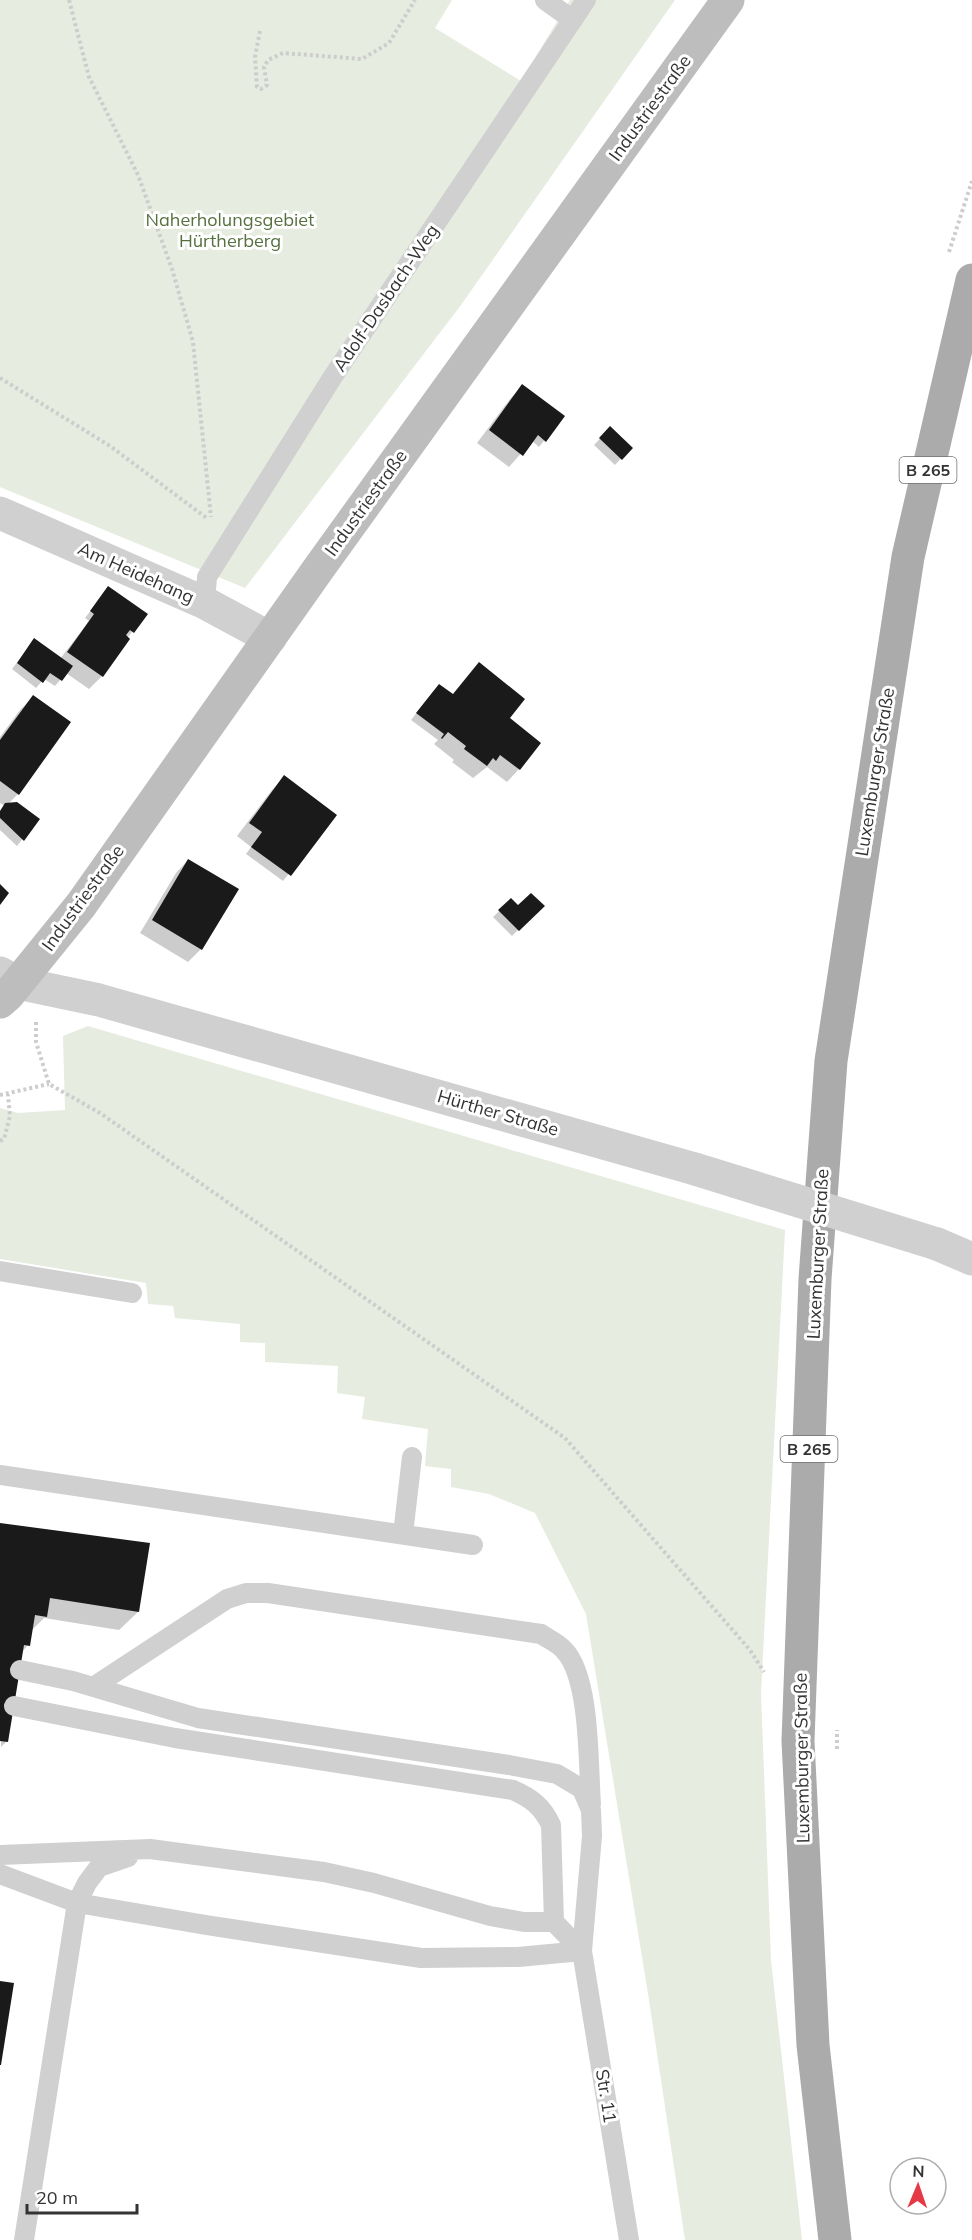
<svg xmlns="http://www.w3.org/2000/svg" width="972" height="2240" font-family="Mulish,sans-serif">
  <rect width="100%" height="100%" fill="#fff"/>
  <path fill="#e6ecdf" d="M0,0h452l-17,28 86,53 49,-81h105l-214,305 -216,283 -245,-101z
    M88,1026l697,204 -24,463 10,267 31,280h-117l-36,-240 -63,-386 -51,-101 -46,-19 -38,-7v-18l-26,-3 3,-37 -66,-10 3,-22 -28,-4 1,-27 -73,-4v-19l-25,-1v-18l-65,-6 -2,-12 -25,-2 -2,-21 -146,-24v-151l18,5 47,-3 -2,-74z"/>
  <path fill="#0003" d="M522,386l41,31 -24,30 -7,-6 -23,26 -32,-24 33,-44z
    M610,428l21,20 -16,17 -21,-20z
    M108,588l38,27 -19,23 -25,38 -13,13 -23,-16 -11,13 -11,-7 -8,9 -24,-19 22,-29 26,19 29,-38 -4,-3z
    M433,692l20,4 55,23 11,50 -12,13 -20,-15 -14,11 -21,-16 2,-2 -20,-16 4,-4 -27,-20z
    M33,697l-15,97 -11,11 31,14 -21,27 -17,-16v-17l5,-7 -5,-3v-66l20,-27z
    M285,777l50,38 -52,66 -37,-27 5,-7 -14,-11 35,-46z
    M188,860l13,89 -13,13 -48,-29 36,-60z
    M511,900l7,7 24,-1 -30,30 -19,-19z
    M0,1524l138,88 -19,18 -75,-12 -14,14 -2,13 -6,7 -15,89 -6,6z"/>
  <path fill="#1a1a1a" d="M522,384l43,32 -19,26 -8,-7 -15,21 -34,-26z
    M610,426l23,22 -11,12 -23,-22z
    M108,586l40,28 -14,19 -4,-3 -4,5 4,4 -27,38 -36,-25 27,-38 -4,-3z
    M34,638l39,28 -11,15 -12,-8 -7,10 -26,-20z
    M479,662l46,37 -15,19 31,25 -21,27 -20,-15 -4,6 -3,-3 -6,8 -23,-17 2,-3 -18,-14 -6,7 -1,-1 3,-4 -28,-21 23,-29 14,10z
    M33,695l38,27 -52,73 -19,-14v-41z
    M284,775l53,40 -46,61 -40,-29 11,-15 -13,-9z
    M17,802l23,17 -16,22 -24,-23v-7l5,-8z
    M188,859l51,30 -37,61 -50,-30z
    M0,884l9,9 -9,12z
    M531,893l14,13 -26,25 -21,-21 13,-12 7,7z
    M0,1523l150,20 -11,69 -89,-14 -3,19 -12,-2 -5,31 -6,-1 -16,97 -8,-1z
    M0,1981l14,2 -13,82h-1z"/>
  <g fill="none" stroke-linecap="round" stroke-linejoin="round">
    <path stroke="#cdcdcd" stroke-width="4" stroke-dasharray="3 3" stroke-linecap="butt" d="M69,0l20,77 49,98 34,94 21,73 18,175
      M260,31l-5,26 2,30 4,2 6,-4 -3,-18 4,-7 15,-7 79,6 27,-16 26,-43
      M949,252l23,-71
      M0,378l110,68 98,73
      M36,1022v20l13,42 51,29 465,325 185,212 14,22
      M0,1095l49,-11
      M0,1141l4,-2 6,-23 -2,-21
      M837,1749v-19"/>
    <path stroke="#d0d0d0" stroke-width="20" d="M545,0l28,20
      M205,603l2,-26 125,-199 254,-378
      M0,1271l132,22
      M0,1475l473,70
      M403,1534l9,-77
      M20,1670l53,11 125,37 311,47 48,9 25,15 9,21 1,26 -10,115 47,289
      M93,1687l134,-88 19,-6h22l273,41c7,5 17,9 23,16 27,28 24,116 27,154
      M14,1706l161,32 338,52c18,8 29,16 38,35l3,97 28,29
      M0,1855l150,-6 174,23 50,11 116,33 34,6h30
      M0,1874l77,29 129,22 215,33 97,-1 64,-6
      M24,2240l53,-337 10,-20 12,-16 29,-10"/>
    <path stroke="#d0d0d0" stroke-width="33" d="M0,513l205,90 65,35
      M0,973l18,10 81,17 596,169
      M937,1244l35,15"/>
    <path stroke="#bdbdbd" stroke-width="33" d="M0,1002l8,-7 73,-90 238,-337 409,-568"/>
    <path stroke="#ababab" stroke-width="33" d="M835,2240l-22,-195 -15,-304 17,-462 16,-218 77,-504 64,-277"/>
    <path stroke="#d0d0d0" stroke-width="33" d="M695,1169l242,75"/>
  </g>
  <g text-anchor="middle" stroke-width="6" stroke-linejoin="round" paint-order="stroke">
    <g fill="#fff" stroke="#707070" stroke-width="1.5">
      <rect x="899.5" y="457" width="57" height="26" rx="4.5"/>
      <rect x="780.5" y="1436" width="57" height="26" rx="4.5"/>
    </g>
    <g font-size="16" font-weight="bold" fill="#333">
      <text x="928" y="476">B 265</text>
      <text x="809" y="1455">B 265</text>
    </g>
    <g font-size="18" fill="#333" stroke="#fff">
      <text transform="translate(650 108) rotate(-54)" y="6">Industriestraße</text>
      <text transform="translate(386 298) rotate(-56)" y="6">Adolf-Dasbach-Weg</text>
      <text transform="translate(366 503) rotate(-54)" y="6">Industriestraße</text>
      <text transform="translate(136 573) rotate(24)" y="6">Am Heidehang</text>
      <text transform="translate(875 772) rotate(-81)" y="6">Luxemburger Straße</text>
      <text transform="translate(83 898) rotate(-54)" y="6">Industriestraße</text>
      <text transform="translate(498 1113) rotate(16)" y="6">Hürther Straße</text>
      <text transform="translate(818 1254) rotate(-87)" y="6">Luxemburger Straße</text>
      <text transform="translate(802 1758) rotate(-91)" y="6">Luxemburger Straße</text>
      <text transform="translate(606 2096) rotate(81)" y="6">Str. 11</text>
    </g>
    <g font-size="18" fill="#56703f" stroke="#fff">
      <text x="230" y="226">Naherholungsgebiet<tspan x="230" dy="21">Hürtherberg</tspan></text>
    </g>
  </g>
  <g transform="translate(918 2186) rotate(2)"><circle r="28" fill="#ffffff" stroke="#adadad" stroke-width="1.5"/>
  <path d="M0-4.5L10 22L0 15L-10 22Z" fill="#e63946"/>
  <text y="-9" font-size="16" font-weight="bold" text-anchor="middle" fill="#333333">N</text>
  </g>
  <path d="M27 2204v9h110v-9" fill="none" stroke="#333333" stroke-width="3"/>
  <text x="36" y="2204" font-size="18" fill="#333333" stroke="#ffffff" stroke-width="4.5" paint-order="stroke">20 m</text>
</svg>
